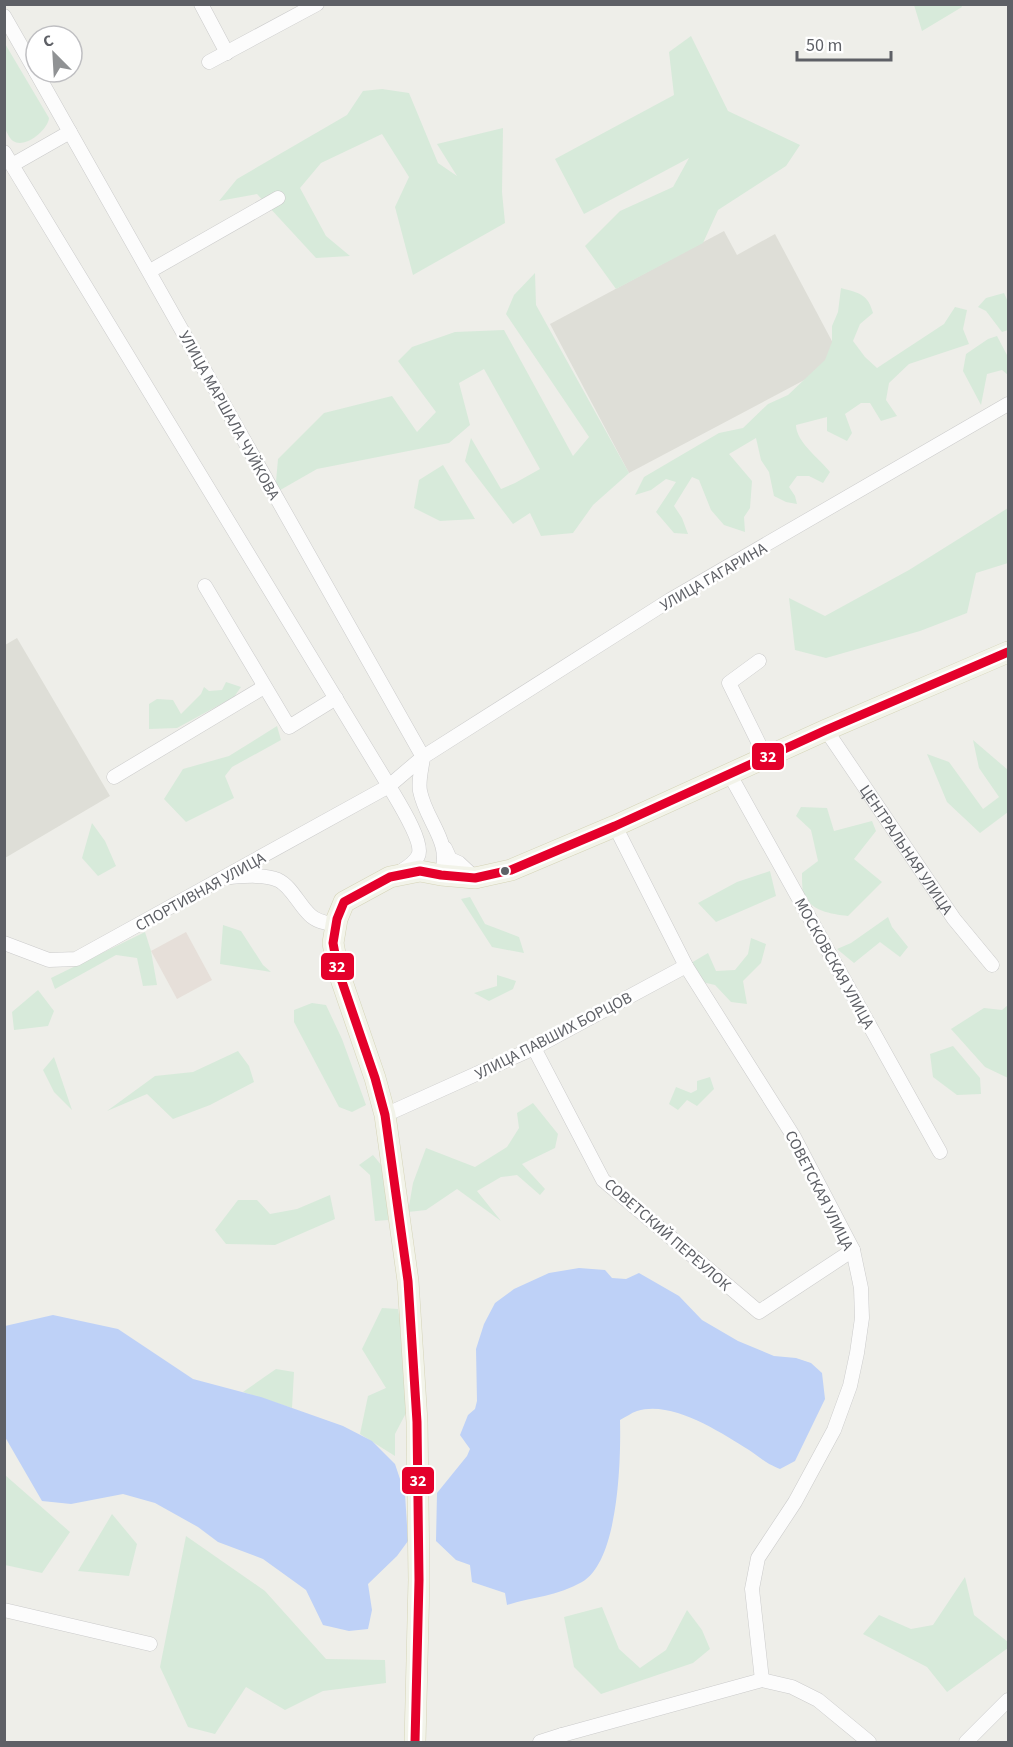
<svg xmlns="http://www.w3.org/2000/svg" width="1013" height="1747" font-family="'Source Sans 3',sans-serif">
  <rect width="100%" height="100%" fill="#eeeee9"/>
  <path fill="#deded7" d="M724,231l13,24 38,-21 67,126 -213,113 -79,-149z
    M17,638l93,158 -105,62v-213z"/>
  <path fill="#e6dfd9" d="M186,932l26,48 -35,19 -26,-48z"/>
  <path fill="#d7eada" d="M914,5h47l1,2 -40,24z
    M691,36l37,75 72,34 -14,21 -68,44 -15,33 -87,46 -31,-43 35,-35 53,-24 16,-29 -105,56 -29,-55 119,-64 -5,-43z
    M4,42l45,76c-1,12 -24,31 -36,23 -4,-3 -6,-9 -8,-12z
    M382,89l27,4 29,70 19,13 -20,-32 66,-16 -1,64 3,31 -92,52 -18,-68 14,-30 -27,-43 -61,29 -21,25 26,48 24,20 -34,2 -59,-64 -38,7 18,-22 110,-64 16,-24z
    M535,273l1,32 93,168 -36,32 -20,28 -32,3 -11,-23 -17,11 -48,-63 6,-23 30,51 14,-6 25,-14 -56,-100 -25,14 11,42 -21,18 -132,26 -42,24 3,-34 46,-46 68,-17 25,36 19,-20 -38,-51 14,-14 43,-15 49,-2 69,126 16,-19 -83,-123 8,-19z
    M841,288c18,5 27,6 32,25l-13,11 -7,17 12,16 12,11 67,-44 11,-17 12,3 -4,19 6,15 -60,20 -20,19 -3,17 11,16 -16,5 -11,-18h-9l-16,11 7,19 -5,8 -20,-10v-14l-31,8c0,17 24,34 34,47l-7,11 -14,-7h-12l-8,11 6,9 2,8 -11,-2 -12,-6 -5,-24 -8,-12 -5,-22 -27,16 23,27 -2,27 -6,9 1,15 -21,-7 -13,-15 -12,-30 -7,-3 -18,29 8,12 6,16 -14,-1 -18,-21 20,-30 -10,-3 -15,11 -16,5 9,-18 75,-44 24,-5 25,-24 20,-9 37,-35 7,-18v-16l6,-14z
    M1004,293l4,9v28l-6,2 -16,-21 -8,-4 8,-9z
    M997,336l11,21v18l-6,-5 -15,4 -6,31 -18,-34 3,-17 22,-15z
    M443,465l32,54 -35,2 -26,-13 5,-28z
    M1008,508v55l-32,10 -9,40 -47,18 -94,27 -31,-8 -6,-52 36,18 84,-46z
    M226,682l15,5 -7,10 -57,31 -28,1v-25l8,-5 16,1 8,14 20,-20 3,-7 5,4 13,-1z
    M277,726l4,14 -49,27 -7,9 9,22 -48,24 -22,-23 19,-30 46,-13z
    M973,740l35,30v42l-28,21 -33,-31 -20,-48 22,8 34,47 16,-12 -20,-29z
    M801,807l26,1 7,23 38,-10 4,10 -22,28 28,23 -34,34c-17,-2 -38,-5 -45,-23 -1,-6 -1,-14 -1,-20l16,-12 -7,-31 -15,-14z
    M92,823l13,18 11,25 -18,10 -16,-18z
    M770,871l6,25 -60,26 -18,-19 39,-21z
    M470,897l15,27 34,13 5,16 -32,-6 -31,-48z
    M888,917l4,10 16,20 -8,10 -20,-15 -26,21 -17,-14 14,-6z
    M223,925l18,6 22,34 8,7 -51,-8z
    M145,932l6,19 6,34 -14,1 -6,-28 -21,-3 -61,34 -4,-11z
    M751,938l15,6 -5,19 -18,18 4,23 -16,-2 -16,-17 -13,-3 -16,-16 22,-13 8,18 19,-1 13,-16z
    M497,975l19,6 -3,8 -24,12 -15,-8 23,-7z
    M38,990l16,21 -6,15 -34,4 -2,-18z
    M312,1003l14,2 16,34 24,66 -14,7 -13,-5 -45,-85v-12z
    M1008,1005v73l-23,-11 -34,-38 33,-21 18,2z
    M953,1046l27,32 1,16 -24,1 -24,-18 -3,-23z
    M238,1051l11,15 5,16 -44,23 -37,14 -26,-25 -40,17 48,-35 38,-4z
    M54,1057l18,53 -18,-18 -11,-22z
    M710,1077l4,12 -17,17 -10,-6 -9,10 -9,-6 7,-17 15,6 6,-3v-9z
    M533,1103l25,31 -3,14 -33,16 23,25 -5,6 -23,-20 -16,2 -24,14 24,30 -44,-32 -31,21 -18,2 5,-29 13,-35 49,19 32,-20 12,-19 -2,-15z
    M373,1155l14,17 1,48 -13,1 -5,-46 -11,-10z
    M330,1195l5,24 -60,26 -49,-1 -11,-14 23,-30h19l13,14 27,-5z
    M382,1308l16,1 11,64 -3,40 -11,21v22l-35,-22 8,-38 18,-8 -24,-39z
    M276,1369l18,3 -2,36 -49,-16z
    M5,1475l65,57 -28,41 -37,-8z
    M112,1514l25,30 -8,32 -51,-5z
    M186,1536l79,55 61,68 59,1 1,23 -63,8 -38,19 -39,-23 -31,47 -27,-7 -28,-60z
    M965,1577l9,38 34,27v6l-61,44 -20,-25 -64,-33 16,-19 32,14 22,-4z
    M602,1607l17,42 21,19 26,-18 21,-40 15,20 8,19 -17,14 -92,31 -27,-27 -10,-50z"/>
  <path fill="#bed1f7" d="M579,1268l26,2 7,8 14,1 13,-6 40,23 23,24 36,21 36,15 22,2 15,5 11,10 3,26 -30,62 -15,8c-15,-6 -19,-11 -31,-19 -29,-18 -77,-50 -112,-39 -6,2 -11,6 -17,9 1,38 -1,141 -38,162 -24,14 -50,15 -75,23l-2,-12 -33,-11 -2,-17 -14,-5 -20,-19 1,-48 30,-37 3,-7 -10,-14 8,-20 7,-6 2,-8 -1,-52 8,-25 11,-21 19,-14 35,-16z
    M53,1315l65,14 75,50 68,18 82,29 29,15 23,23 10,30 3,47 -11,15 -29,28 4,26 -4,19 -19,2 -26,-6 -17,-35 -43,-31 -45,-17 -20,-15 -43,-24 -32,-9 -52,10 -29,-3 -37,-64v-111z"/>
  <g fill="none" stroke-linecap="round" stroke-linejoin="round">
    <g stroke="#cbcbcb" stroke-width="15">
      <g id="minor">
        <path d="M201,4l26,49"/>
        <path d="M4,16l32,56"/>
        <path d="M209,62l108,-58"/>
        <path d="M36,72l387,685"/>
        <path d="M4,152l385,634c8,14 36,57 29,70 -4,8 -12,12 -18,16"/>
        <path d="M12,165l58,-33"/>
        <path d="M150,271l128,-73"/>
        <path d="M205,586l84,141 47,-29"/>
        <path d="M759,661l-30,22 37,75"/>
        <path id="s1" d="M826,730l128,189 38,46"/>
        <path d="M423,757c-1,11 -5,23 -3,34 6,31 33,51 21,84l-4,-3"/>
        <path d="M730,775l210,377"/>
        <path d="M114,777l150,-90"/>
        <path d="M615,826l71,140 108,171 59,113 8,38 1,30 -5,35 -7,33 -16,44 -39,72 -37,56 -6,31 10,91"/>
        <path d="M445,848l5,11 9,4 16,15"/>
        <path d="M230,877c14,-1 34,-3 48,3 13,6 21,25 32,35 7,7 17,8 26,10"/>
        <path d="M4,943l45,17 27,-1 313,-173 34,-29 247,-157 338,-196"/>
        <path d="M534,1048l69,132 156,132 94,-62"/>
        <path d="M385,1115l149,-67 152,-82"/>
        <path d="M4,1610l146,34"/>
        <path d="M540,1742l22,-7"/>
        <path d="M555,1742l7,-7 200,-55 30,7 26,13 51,42"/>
        <path d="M966,1742l42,-42"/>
      </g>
    </g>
    <g stroke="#d5d4b8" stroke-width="22">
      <path id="primary" d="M415,1742l4,-162 -2,-158 -9,-141 -23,-166 -10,-37 -37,-108 -5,-27 4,-24 7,-17 46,-25 30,-6 21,4 34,3 36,-8 104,-44 211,-96 182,-78"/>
    </g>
    <use href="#minor" stroke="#fcfcfc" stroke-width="14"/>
    <use href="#primary" stroke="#f2f3e9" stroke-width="21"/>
    <g stroke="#fff" stroke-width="14">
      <path id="bus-1" d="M415,1742l4,-162 -2,-158 -9,-141 -23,-166 -10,-37 -37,-108 -5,-27 4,-24 7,-17 46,-25 30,-6 21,4 34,3 36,-8 104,-44 211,-96 182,-78"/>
    </g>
    <use href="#bus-1" stroke="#e4002b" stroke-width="9"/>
  </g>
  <circle fill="#5e6066" stroke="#fff" stroke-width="2" cx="505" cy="871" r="5"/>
  <g text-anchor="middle" stroke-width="5" stroke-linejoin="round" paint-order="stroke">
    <g font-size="16" fill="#5e6066" stroke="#fff">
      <text transform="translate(230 415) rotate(61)" y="6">УЛИЦА МАРШАЛА ЧУЙКОВА</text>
      <text transform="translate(713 576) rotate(-30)" y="6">УЛИЦА ГАГАРИНА</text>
      <text dy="6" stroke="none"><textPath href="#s1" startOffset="144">ЦЕНТРАЛЬНАЯ УЛИЦА</textPath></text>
      <text transform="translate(200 891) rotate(-29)" y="6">СПОРТИВНАЯ УЛИЦА</text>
      <text transform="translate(835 963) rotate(61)" y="6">МОСКОВСКАЯ УЛИЦА</text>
      <text transform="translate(553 1035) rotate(-27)" y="6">УЛИЦА ПАВШИХ БОРЦОВ</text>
      <text transform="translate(820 1190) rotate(63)" y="6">СОВЕТСКАЯ УЛИЦА</text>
      <text transform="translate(668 1234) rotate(41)" y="6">СОВЕТСКИЙ ПЕРЕУЛОК</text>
    </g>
  </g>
  <g stroke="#fff" stroke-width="2">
    <rect x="751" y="742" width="34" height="29" rx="6" fill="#e4002b"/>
    <rect x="320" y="952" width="35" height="29" rx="6" fill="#e4002b"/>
    <rect x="401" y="1466" width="34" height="29" rx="6" fill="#e4002b"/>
  </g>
  <g font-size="16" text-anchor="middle" font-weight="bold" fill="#fff">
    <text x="768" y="762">32</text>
    <text x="337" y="972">32</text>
    <text x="418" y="1486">32</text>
  </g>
  <rect width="1013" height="1747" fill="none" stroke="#5e6066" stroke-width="12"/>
  <g transform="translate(54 54) rotate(336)"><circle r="28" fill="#ffffff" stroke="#bfbfc2" stroke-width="1.5"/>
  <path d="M0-4.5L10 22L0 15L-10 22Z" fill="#909294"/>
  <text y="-9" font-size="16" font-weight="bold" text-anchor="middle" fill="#5e6066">С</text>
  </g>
  <path d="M797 51v9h94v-9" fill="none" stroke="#5e6066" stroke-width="3"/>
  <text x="806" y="51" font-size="18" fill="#5e6066" stroke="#ffffff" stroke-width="4.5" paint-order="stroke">50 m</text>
</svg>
